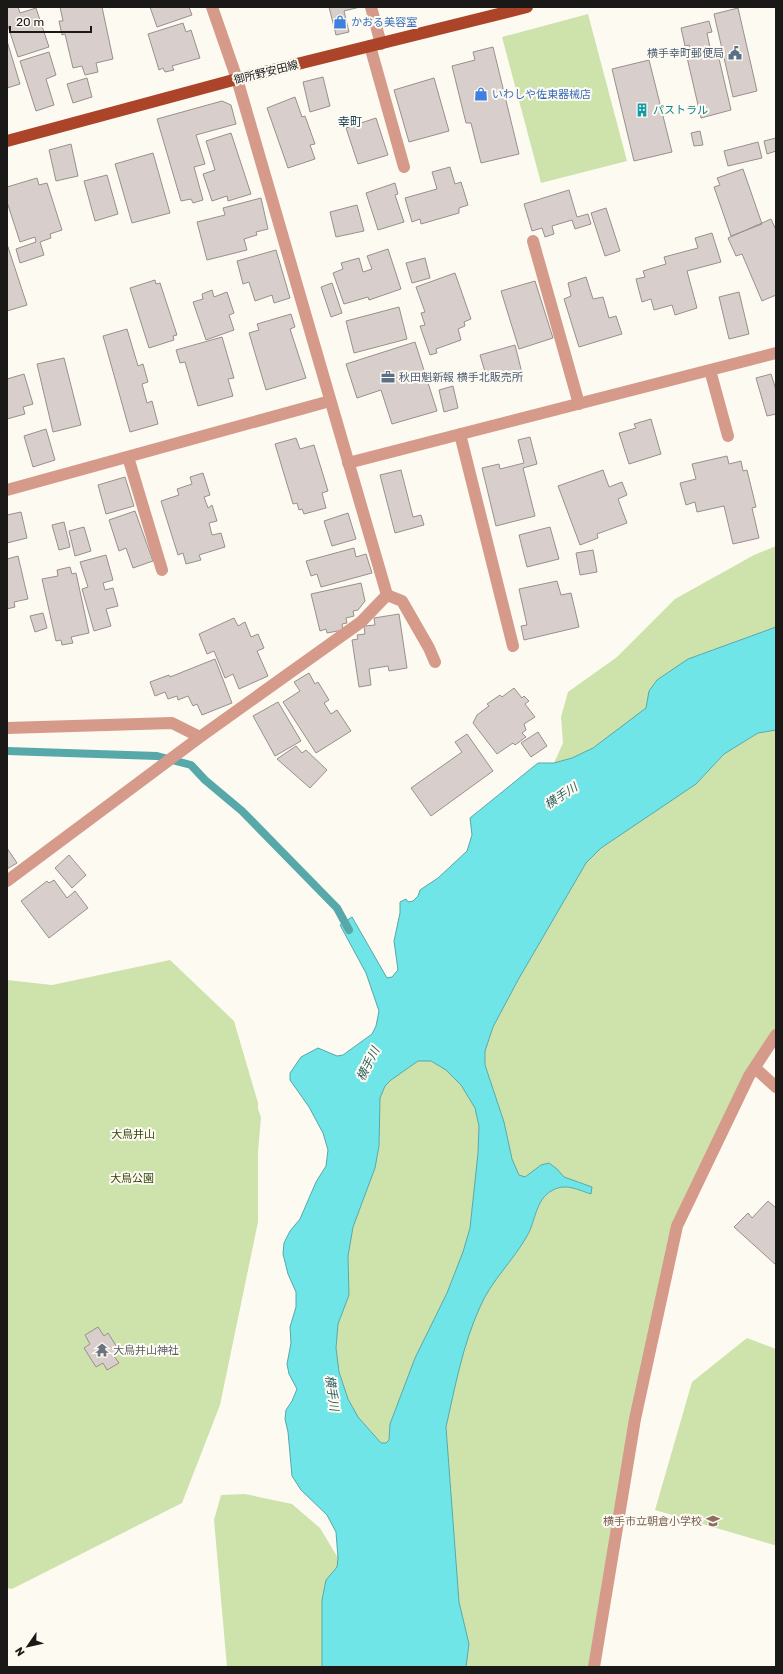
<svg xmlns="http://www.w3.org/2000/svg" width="783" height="1674" font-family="Rubik,'Noto Sans JP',sans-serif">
  <rect width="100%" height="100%" fill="#fcfaf1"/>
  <path fill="#cee3ac" d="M588,14l39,147 -86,22 -39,-146z
    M776,546v81l-75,27 -52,37 -3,17 -10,9 -43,31 -21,10 -18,5 9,-20 -2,-26 7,-25 49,-35 58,-58 79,-44z
    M776,730v310l-21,28 -78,158 -83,441h-128l3,-23 -10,-42 -13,-176c9,-39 17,-82 34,-119 11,-26 33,-46 47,-71 9,-15 8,-37 26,-46 12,-7 25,0 37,4l2,-7 -29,-10 -6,-8 -16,-4 -16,12 -6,-2 -7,-16 -8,-37 -19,-57v-14l8,-24 25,-47 68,-117 15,-15 95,-64 28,-30 34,-21z
    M170,960l64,61 24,82v6l3,8 -3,35v70l-38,183 -38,98 -170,86 -5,-1v-608l45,5z
    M418,1061h13l15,9 15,15 14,23 4,18 -1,27 -8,75 -7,24 -16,41 -32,65 -25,66 -1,16 -3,3h-5l-23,-26 -10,-18 -9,-27 -3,-24 2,-24 11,-29 -1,-39 5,-29 22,-59 4,-21 1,-49 5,-12 6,-6z
    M747,1338l29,11v195l-2,1 -119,-35 37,-128z
    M245,1494l47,10 28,24 18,30 -1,9 -11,13 -4,20v67h-95l-13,-147 7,-25z"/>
  <path fill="#70e5e7" stroke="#56a8a9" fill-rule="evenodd" d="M776,627v103l-18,3 -34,21 -28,30 -95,64 -15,15 -68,117 -25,47 -8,24v14l19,57 8,37 7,16 6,2 16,-12 8,-2 8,6 7,8 28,10 -1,7c-13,-4 -25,-11 -38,-4 -18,9 -17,31 -26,46 -14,25 -36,45 -47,71 -17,37 -25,80 -34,120l13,175 10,42 -3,23h-144v-67l4,-20 11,-13 1,-9 -2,-26 -9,-17 -26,-25 -9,-14 -4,-44 -3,-13 1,-9 6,-9 5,-12 -8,-15 -2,-10 4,-21 -1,-16 6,-20v-15l-8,-18 -5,-20 1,-11 6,-12 10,-12 16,-37 10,-16 2,-16 -5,-17 -14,-26 -19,-27v-7l11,-16 17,-9 19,8 6,-1 29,-21 4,-8 3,-15 -13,-38 -26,-48 12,-8 35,61 5,-1 6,-7 -4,-29 6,-28v-11l6,-3 2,3 5,-1 5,-5 2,-6 18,-12 29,-27 5,-16 -2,-17 68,-55h16l18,-5 21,-10 53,-40 3,-17 8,-11 31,-21zM418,1061h13l15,9 15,15 14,23 4,18 -1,27 -8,75 -7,24 -16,41 -32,65 -25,66 -1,16 -3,3h-5l-23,-26 -10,-18 -9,-27 -3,-24 2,-24 11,-29 -1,-39 5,-29 22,-59 4,-22 1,-48 5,-12 6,-6z"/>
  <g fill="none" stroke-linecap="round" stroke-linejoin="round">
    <path stroke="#56a8a9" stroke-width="8" d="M7,751l150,5 34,9 14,15 37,31 95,97 12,22"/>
  </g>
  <path fill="#d8cecb" stroke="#99908d" d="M7,7h11l2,6 16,-5 13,39 -31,10 -11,-34z
    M60,7h42l11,52 -17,4 2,9 -13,3 -3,-9 -9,2 -8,-34 -3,1 -3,-14h4z
    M150,7h39l3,8 -35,12z
    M329,7h31l-16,4 5,21 -13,3z
    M738,8l19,83 -24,6 -19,-83z
    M709,21l3,11 -5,1 4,19 6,-2 14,60 -30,8 -15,-65h5l-2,-8 -4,1 -4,-18z
    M183,23l3,9 5,-2 9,28 -28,8 2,4 -9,2 -2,-4 -4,2 -11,-36z
    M7,41l13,43 -13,4z
    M493,47l26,107 -38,9 -10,-40h-5l-14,-57 23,-6 -2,-8z
    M49,52l7,23 -10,4 8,26 -18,6 -16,-50z
    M649,60l23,92 -38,9 -22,-92z
    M323,77l7,29 -20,6 -7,-30z
    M87,78l5,19 -19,6 -6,-19z
    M434,78l15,53 -40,11 -15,-52z
    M295,97l7,20 3,-1 10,28 -5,1 5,14 -27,9 -21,-60z
    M222,101l9,4 5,19 -40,11 9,29 -11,3 9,33 -10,3 -2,-4 -10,2 -24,-82z
    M376,118l12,37 -30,9 -12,-36z
    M700,131l3,14 -9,1 -3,-13z
    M231,133l20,61 -23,7 -1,-5 -15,5 -9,-27 12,-4 -9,-29z
    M776,138v13l-9,3 -3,-13z
    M758,142l4,16 -34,8 -4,-15z
    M71,144l7,32 -22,5 -7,-31z
    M153,153l17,60 -38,10 -17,-59z
    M450,167l5,17 6,-2 7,23 -9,3v5l-38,11 -1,-5 -8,3 -7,-24 32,-9 -5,-17z
    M743,169l19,55 -31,12 -17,-49 6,-2 -3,-7z
    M107,175l11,39 -23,7 -11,-40z
    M37,178l2,7 8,-2 15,47 -12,4 1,4 -11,4 4,13 -24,8 -4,-14 20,-7 -1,-5 -15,5 -13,-40v-15z
    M395,183l3,11 -3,1 9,27 -26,8 -12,-37z
    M569,190l8,27 11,-3 3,10 -16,5 -3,-9 -20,6 2,8 -9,3 -3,-9 -10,3 -8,-27z
    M261,198l7,31 -12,3 1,3 -13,4 3,11 -40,10 -10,-38 28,-7 -2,-7z
    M357,205l7,26 -28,6 -6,-25z
    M606,208l14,43 -15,5 -14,-43z
    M771,219l5,11v65l-14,6 -20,-47 -6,2 -8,-18z
    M712,233l9,29 -34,9 10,37 -22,7 -3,-10 -18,5 -3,-11 -9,3 -6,-23 9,-2 -2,-6 23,-7 -2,-7 34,-9 -3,-10z
    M7,244l20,61 -20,6z
    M388,249l13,40 -32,11 -1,-3 -24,7 -11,-31 10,-4 -2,-6 18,-5 4,14 9,-3 -5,-13z
    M276,250l14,48 -16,5 -2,-8 -17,6 -6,-19 -6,2 -6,-23z
    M425,258l5,20 -18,5 -6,-20z
    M455,273l16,46 -7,3 1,4 -7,3 3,11 -25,9 1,4 -7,2 -10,-29 5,-1 -4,-12 4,-1 -9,-25z
    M586,277l7,22 10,-2 6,21 7,-2 6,18 -43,13 -15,-48 7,-3 -3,-13z
    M155,280l1,4 4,-1 17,52 -4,1 1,4 -25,8 -19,-60z
    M535,281l18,57 -34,11 -18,-58z
    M332,283l10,30 -11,4 -10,-30z
    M212,290l2,7 13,-5 7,21 -5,2 5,15 -28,10 -13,-38 10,-3 -1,-5z
    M739,292l10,42 -20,5 -10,-42z
    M399,307l8,32 -53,14 -8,-32z
    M291,314l4,13 -5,2 16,49 -40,12 -17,-57 10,-3 -2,-6z
    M127,329l11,37 5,-2 5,18 -6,2 5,19 5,-2 6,23 -28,8 -27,-96z
    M222,337l12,41 -6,1 5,17 -35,10 -13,-44 -5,1 -4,-13z
    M415,342l22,69 -45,13 -11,-34 -24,8 -11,-34z
    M515,345l7,28 -34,9 -8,-27z
    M64,358l17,67 -28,7 -16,-68z
    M24,374l9,30 -10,3 2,7 -18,5v-40z
    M771,374l5,16v24l-9,2 -11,-38z
    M453,386l5,22 -14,4 -5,-22z
    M651,419l10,35 -32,10 -10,-31 17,-5 -2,-4z
    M46,429l9,31 -22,7 -9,-31z
    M530,437l7,27 -14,4 12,48 -39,10 -14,-58 17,-4 1,5 24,-6 -6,-23z
    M296,438l4,11 14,-4 14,46 -6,2 4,15 -22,6 -2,-5 -3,1 -2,-7 -4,1 -18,-60z
    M727,456l2,8 12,-3 2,10 4,-1 9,37 -4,1 7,30 -26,6 -9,-38 -27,6 -2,-10 -9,3 -6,-22 16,-4 -4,-15z
    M401,470l12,47 8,-2 3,10 -29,8 -15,-58z
    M603,470l6,17 13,-5 5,13 -9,4 9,24 -30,11 1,4 -18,7 -22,-59z
    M203,473l7,22 -6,2 4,11 4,-3 5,16 -8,2 3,12 9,-2 4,14 -26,8 2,5 -15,4 -3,-11 -5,2 -17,-54 18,-6 -2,-6 15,-5 -2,-7z
    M125,477l9,29 -28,8 -8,-29z
    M135,511l18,50 -20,7 -7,-20 -7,3 -10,-31z
    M21,512l6,26 -20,5v-28z
    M348,513l8,26 -24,7 -8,-25z
    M64,522l6,25 -11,3 -7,-25z
    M84,527l7,24 -16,5 -6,-25z
    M550,527l9,32 -32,8 -8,-32z
    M354,548l2,9 10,-3 6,19 -51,14 -4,-13 -6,2 -5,-15z
    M593,550l4,22 -17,3 -4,-22z
    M106,555l7,25 -10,3 2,7 8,-2 5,18 -12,3 5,17 -17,5 -12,-42 6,-2 -8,-25z
    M18,556l10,43 -14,3 1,5 -8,2v-50z
    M70,567l2,7 4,-1 13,60 -18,4 2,6 -11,2 -1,-5 -5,1 -14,-62 16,-3 -1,-6z
    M557,581l4,14 10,-2 8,34 -55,13 -3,-14 6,-1 -8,-36z
    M361,583l4,18 -7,9 -5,1 1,5 -8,2 1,5 -5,1 1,6 -16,3 -1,-4 -6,2 -9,-37z
    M43,613l4,15 -12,4 -5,-16z
    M399,614l8,54 -18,3 -1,-5 -19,3 2,16 -12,2 -7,-47 6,-1 -1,-4 8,-1 -1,-8 11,-1 -1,-7z
    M234,618l4,8 7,-4 6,15 7,-3 6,14 -7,3 11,25 -29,13 -6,-15 -8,4 -11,-27 -7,3 -8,-20z
    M215,659l17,44 -30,12 -5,-11 -4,2 -5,-10 -10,4 -1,-4 -9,3 -3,-7 -10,4 -5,-14 19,-7 1,2z
    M309,673l6,11 3,-2 11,18 -5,3 7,11 6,-4 14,21 -35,22 -33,-51 17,-11 -6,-9z
    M514,688l8,10 2,-2 5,5 -4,3 10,13 -11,7 2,6 -4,3 4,4 -11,8 -2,-2 -16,11 -24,-31 4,-8 12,-9 -2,-2 13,-9 2,2z
    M278,702l23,39 -26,15 -22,-40z
    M538,732l9,14 -16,11 -10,-14z
    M467,734l26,37 -62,45 -20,-28 51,-36 -7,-10z
    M296,746l6,7 4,-3 21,20 -17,18 -33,-29z
    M7,848l10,15 -10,6z
    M69,855l17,20 -14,13 -17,-20z
    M54,880l13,18 8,-7 13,17 -39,30 -28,-37 26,-20 2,2z
    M768,1201l8,7v57l-42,-38 14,-14 4,5z
    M98,1327l6,9 4,-3 12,19 -6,4 5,7 -12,7 -4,-7 -7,4 -12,-19 6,-4 -5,-9z"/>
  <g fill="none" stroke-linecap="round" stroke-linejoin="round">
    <path stroke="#d59a8a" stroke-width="12" d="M371,7l10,37
      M370,46l34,121
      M533,241l46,163
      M710,370l18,66
      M460,434l53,212
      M128,457l34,113
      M348,463l428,-110
      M7,490l323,-89
      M387,595l15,6 27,47 6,14
      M7,728l165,-5 28,14
      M7,881l193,-144 161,-115 26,-27 -150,-516 -25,-72
      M755,1068l21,19
      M594,1667l41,-248 42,-193 72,-150 27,-41"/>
    <path stroke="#ab4429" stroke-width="12" d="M7,141l230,-62 290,-72"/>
  </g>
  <defs>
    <g id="shop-bare" transform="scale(1.08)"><path d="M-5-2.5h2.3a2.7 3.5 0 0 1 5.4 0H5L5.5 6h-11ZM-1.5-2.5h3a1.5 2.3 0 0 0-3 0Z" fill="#3f7fe0" stroke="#fcfaf1" stroke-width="2.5" paint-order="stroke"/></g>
    <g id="civic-bare" transform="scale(1.08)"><path d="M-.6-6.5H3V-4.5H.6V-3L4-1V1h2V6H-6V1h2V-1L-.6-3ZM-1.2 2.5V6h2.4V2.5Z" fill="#5c6f8a" stroke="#fcfaf1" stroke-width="2.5" paint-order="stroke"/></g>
    <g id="building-bare" transform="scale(1.08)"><path d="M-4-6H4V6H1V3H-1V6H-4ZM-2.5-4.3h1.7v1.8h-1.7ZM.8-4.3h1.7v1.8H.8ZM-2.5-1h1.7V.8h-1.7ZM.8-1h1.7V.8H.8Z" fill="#0f9aa8" stroke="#fcfaf1" stroke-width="2.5" paint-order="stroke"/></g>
    <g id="office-bare" transform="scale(1.08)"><path d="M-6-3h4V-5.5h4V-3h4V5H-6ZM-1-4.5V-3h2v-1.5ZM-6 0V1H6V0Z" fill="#5c6f8a" stroke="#fcfaf1" stroke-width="2.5" paint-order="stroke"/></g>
    <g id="temple-bare" transform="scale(1.08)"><path d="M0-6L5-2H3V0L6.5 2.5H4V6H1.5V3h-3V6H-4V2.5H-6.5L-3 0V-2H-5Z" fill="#6b7280" stroke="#fcfaf1" stroke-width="2.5" paint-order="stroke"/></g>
    <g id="school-bare" transform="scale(1.08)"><path d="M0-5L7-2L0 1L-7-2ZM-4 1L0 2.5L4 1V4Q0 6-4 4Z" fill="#8d6e63" stroke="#fcfaf1" stroke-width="2.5" paint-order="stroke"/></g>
  </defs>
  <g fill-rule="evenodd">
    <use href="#shop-bare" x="340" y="22"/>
    <use href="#civic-bare" x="735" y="53"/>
    <use href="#shop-bare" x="481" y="94"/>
    <use href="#building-bare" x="642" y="110"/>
    <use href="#office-bare" x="388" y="377"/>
    <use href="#temple-bare" x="102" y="1350"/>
    <use href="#school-bare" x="713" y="1521"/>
  </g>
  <g text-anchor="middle" stroke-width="4" stroke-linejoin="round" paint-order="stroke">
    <g font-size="11" fill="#366cbe" stroke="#fcfaf1" text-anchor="start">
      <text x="351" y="26">かおる美容室</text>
      <text x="492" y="98">いわしや佐東器械店</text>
    </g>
    <g font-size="11" fill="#4e5e75" stroke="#fcfaf1" text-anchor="end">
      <text x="724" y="57">横手幸町郵便局</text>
      <text x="399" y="381" text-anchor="start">秋田魁新報 横手北販売所</text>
    </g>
    <g font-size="11" fill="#1a1917" stroke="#fcfaf1">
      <text transform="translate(266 72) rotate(-14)" y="4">御所野安田線</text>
    </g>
    <g font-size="11" fill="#0d838f" stroke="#fcfaf1" text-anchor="start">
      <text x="653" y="114">パストラル</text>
    </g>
    <g font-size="11" fill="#35460d" stroke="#fcfaf1">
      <text x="133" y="1138">大鳥井山</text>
      <text x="132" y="1182">大鳥公園</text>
    </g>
    <g font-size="11" fill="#5b616d" stroke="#fcfaf1" text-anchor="start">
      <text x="113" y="1354">大鳥井山神社</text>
    </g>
    <g font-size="11" fill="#785e54" stroke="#fcfaf1" text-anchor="end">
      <text x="702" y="1525">横手市立朝倉小学校</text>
    </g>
    <g font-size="12" fill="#174358" stroke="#fcfaf1">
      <text x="350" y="126">幸町</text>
    </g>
    <g font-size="12" font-style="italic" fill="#2d5f60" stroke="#fcfaf1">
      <text transform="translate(561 796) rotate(-33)" y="4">横手川</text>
      <text transform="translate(368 1064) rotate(-63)" y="4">横手川</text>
      <text transform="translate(332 1393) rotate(82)" y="4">横手川</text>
    </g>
  </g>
  <rect width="783" height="1674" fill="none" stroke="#1a1917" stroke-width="16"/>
  <g transform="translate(28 1646) rotate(236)" stroke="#fcfaf1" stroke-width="3" paint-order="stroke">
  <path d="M0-3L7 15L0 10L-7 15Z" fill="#1a1917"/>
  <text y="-6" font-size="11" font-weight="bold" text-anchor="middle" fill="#1a1917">N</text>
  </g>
  <path d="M10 26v6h81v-6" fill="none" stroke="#1a1917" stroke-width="2"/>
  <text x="16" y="26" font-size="12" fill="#1a1917" stroke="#fcfaf1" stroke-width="3" paint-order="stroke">20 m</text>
</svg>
